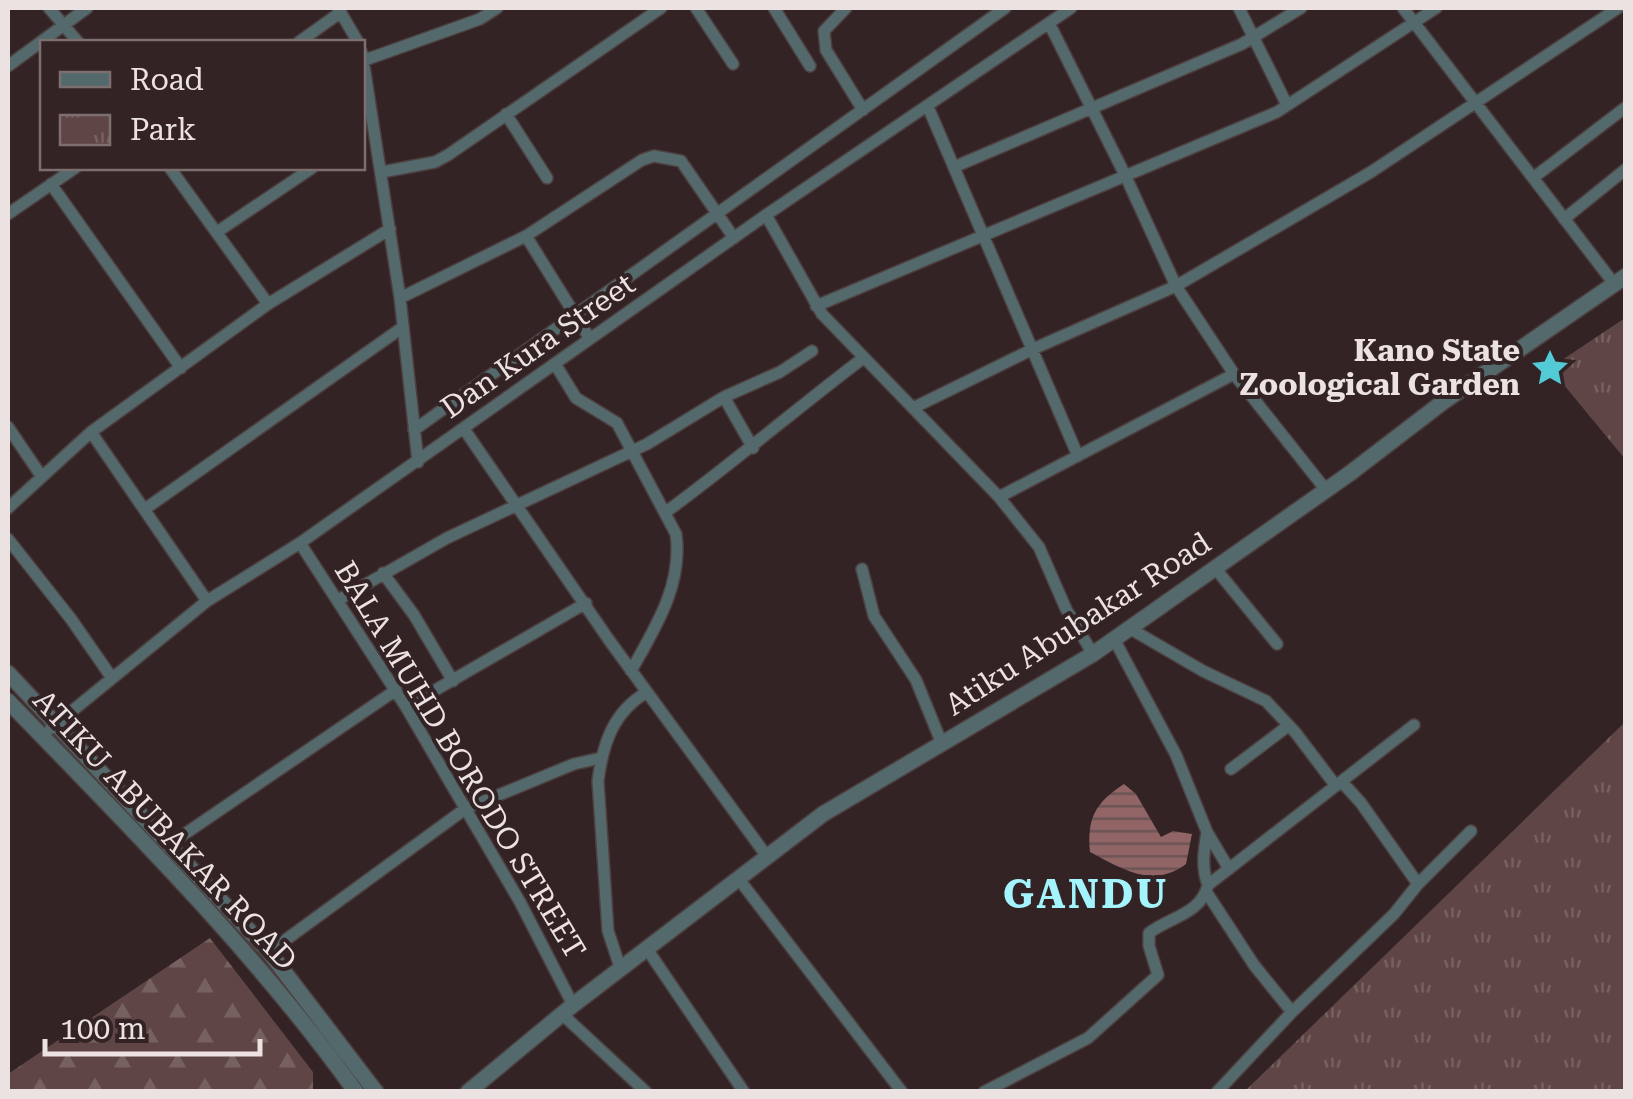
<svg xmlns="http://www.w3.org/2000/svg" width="1633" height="1099" font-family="'Roboto Serif',serif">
  <defs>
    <pattern id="forest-firs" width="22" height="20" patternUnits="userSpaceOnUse" patternTransform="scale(2.5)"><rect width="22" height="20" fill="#5f4546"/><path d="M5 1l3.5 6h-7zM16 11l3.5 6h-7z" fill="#766060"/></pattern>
    <pattern id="park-tufts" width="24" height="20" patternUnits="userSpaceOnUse" patternTransform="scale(2.5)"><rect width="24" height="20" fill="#5f4546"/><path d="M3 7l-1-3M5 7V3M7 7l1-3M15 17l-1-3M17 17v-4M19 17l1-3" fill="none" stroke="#766060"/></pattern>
    <pattern id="water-rules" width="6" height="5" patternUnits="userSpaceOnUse" patternTransform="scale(2.5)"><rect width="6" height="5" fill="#916466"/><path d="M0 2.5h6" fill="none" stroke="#6c5455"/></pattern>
  </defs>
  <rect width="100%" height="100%" fill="#332324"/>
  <path fill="url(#forest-firs)" d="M210,938l103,134v19h-305v-17z"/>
  <path fill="url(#park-tufts)" d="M1625,318v141l-75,-91z
    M1625,722v369h-380z"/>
  <path fill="url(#water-rules)" d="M1124,784l12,10 25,43 12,-6 19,3 -6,30c-33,25 -64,5 -96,-12 -3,-34 5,-49 34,-68z"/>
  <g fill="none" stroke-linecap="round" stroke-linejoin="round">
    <g stroke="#4d3e3f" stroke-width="14">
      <path id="minor" d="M49,8l29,34
        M338,8l20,34
        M696,8l37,56
        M774,8l36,58
        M846,8l-22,23 2,19 37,60
        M1239,8l48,97
        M1403,8l212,277
        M1049,23l77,154 50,109 58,88 92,116
        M299,42l42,-30
        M362,53l38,245 18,164
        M365,60l115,-41 17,-11
        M8,66l79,-58
        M928,107l150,349
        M506,114l41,64
        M954,167l288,-123 59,-36
        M170,168l98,136
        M382,172l53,-10 13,-7 213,-147
        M1533,178l93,-71
        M51,184l130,184
        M8,214l67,-46
        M766,215l56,99 177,183 40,50 27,62 27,45
        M1564,219l62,-50
        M217,232l95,-64
        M526,236l64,103
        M400,298l126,-62 116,-76 12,-4 27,5 53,77
        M816,306l461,-194 159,-104
        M555,364l21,34 41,25 59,111c7,51 -21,94 -45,137
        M724,397l29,51
        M913,408l120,-59 143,-63 195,-114 247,-164
        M8,427l34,50
        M464,429l145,211 157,215
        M414,430l591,-422
        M91,432l116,169
        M999,497l235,-123
        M8,508l83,-76 177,-128 122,-75
        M145,509l258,-182
        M666,512c67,-49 130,-103 196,-153
        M8,539l63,80 41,59
        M300,543l106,164 114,195 53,103
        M1215,568l62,76
        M862,569l12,47 42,64 26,64
        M383,573l31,42 39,66
        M340,599l107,-61 200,-94 77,-47 56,-25 32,-21
        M1129,628l74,43 63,30 29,31 41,54
        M1114,639l62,116 31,77 22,37
        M406,707l180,-104
        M50,729l157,-128 93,-58 466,-328 305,-207
        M1231,769l57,-43
        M1342,782l19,21 57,81
        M1207,832c-3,18 -6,36 1,53
        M170,844l226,-154
        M738,878l164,214
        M1207,893l47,72 38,47
        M647,949l97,143
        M269,952l196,-143 109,-45 27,-6
        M621,970l-13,-39 -10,-150c5,-38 15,-69 49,-89
        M562,1014l84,78
        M984,1092l104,-54 70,-63 -9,-29v-13c21,-16 52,-19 59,-48l206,-160
        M1217,1092l75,-80 102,-98 24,-30 53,-53"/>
    </g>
    <g stroke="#4d3e3f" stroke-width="18">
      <path id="tertiary" d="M8,673l261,279 107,140
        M8,701c121,125 246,249 348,391
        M468,1092l105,-87 250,-191 270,-160 256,-180 94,-72 183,-126"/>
    </g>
    <use href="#minor" stroke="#53696b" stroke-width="11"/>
    <use href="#tertiary" stroke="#53696b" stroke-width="15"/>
  </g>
  <defs>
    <g id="sight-bare" transform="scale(3)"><path d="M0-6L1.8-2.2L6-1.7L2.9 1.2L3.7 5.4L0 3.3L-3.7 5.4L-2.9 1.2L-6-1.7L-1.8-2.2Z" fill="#52cbd7" stroke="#332324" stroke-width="2.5" paint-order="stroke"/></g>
  </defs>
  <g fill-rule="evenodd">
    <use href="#sight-bare" x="1550" y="368"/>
  </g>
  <g text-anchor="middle" stroke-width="8" stroke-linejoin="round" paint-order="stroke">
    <g font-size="30" fill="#ede2e2" stroke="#332324">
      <text transform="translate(538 346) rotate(-35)" y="10">Dan Kura Street</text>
      <text transform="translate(1078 624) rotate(-33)" y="10">Atiku Abubakar Road</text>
      <text transform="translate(460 760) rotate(59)" y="10">BALA MUHD BORODO STREET</text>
      <text transform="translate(165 830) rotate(47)" y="10">ATIKU ABUBAKAR ROAD</text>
    </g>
    <g font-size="30" font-weight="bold" fill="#ede2e2" stroke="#332324" text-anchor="end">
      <text x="1520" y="361">Kano State<tspan x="1520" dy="34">Zoological Garden</tspan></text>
    </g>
    <g font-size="40" font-weight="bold" letter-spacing="2.5" fill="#a3f4fc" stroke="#332324">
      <text x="1086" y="908">GANDU</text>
    </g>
  </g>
  <rect width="1633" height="1099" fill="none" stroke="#ede2e2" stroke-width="20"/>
  <rect x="40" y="40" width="325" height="130" fill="#332324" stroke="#7d6f70" stroke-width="2.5"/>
  <rect x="60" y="72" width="50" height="15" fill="#53696b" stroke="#7d6f70" stroke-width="2.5"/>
  <text x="130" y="90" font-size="30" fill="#ede2e2">Road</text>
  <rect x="60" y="115" width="50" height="30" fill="url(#park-tufts)" stroke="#7d6f70" stroke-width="2.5"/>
  <text x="130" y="140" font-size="30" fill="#ede2e2">Park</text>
  <path d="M45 1039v15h215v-15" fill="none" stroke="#ede2e2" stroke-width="5"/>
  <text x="60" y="1039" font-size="30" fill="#ede2e2" stroke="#332324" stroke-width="8" paint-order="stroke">100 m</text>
</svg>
